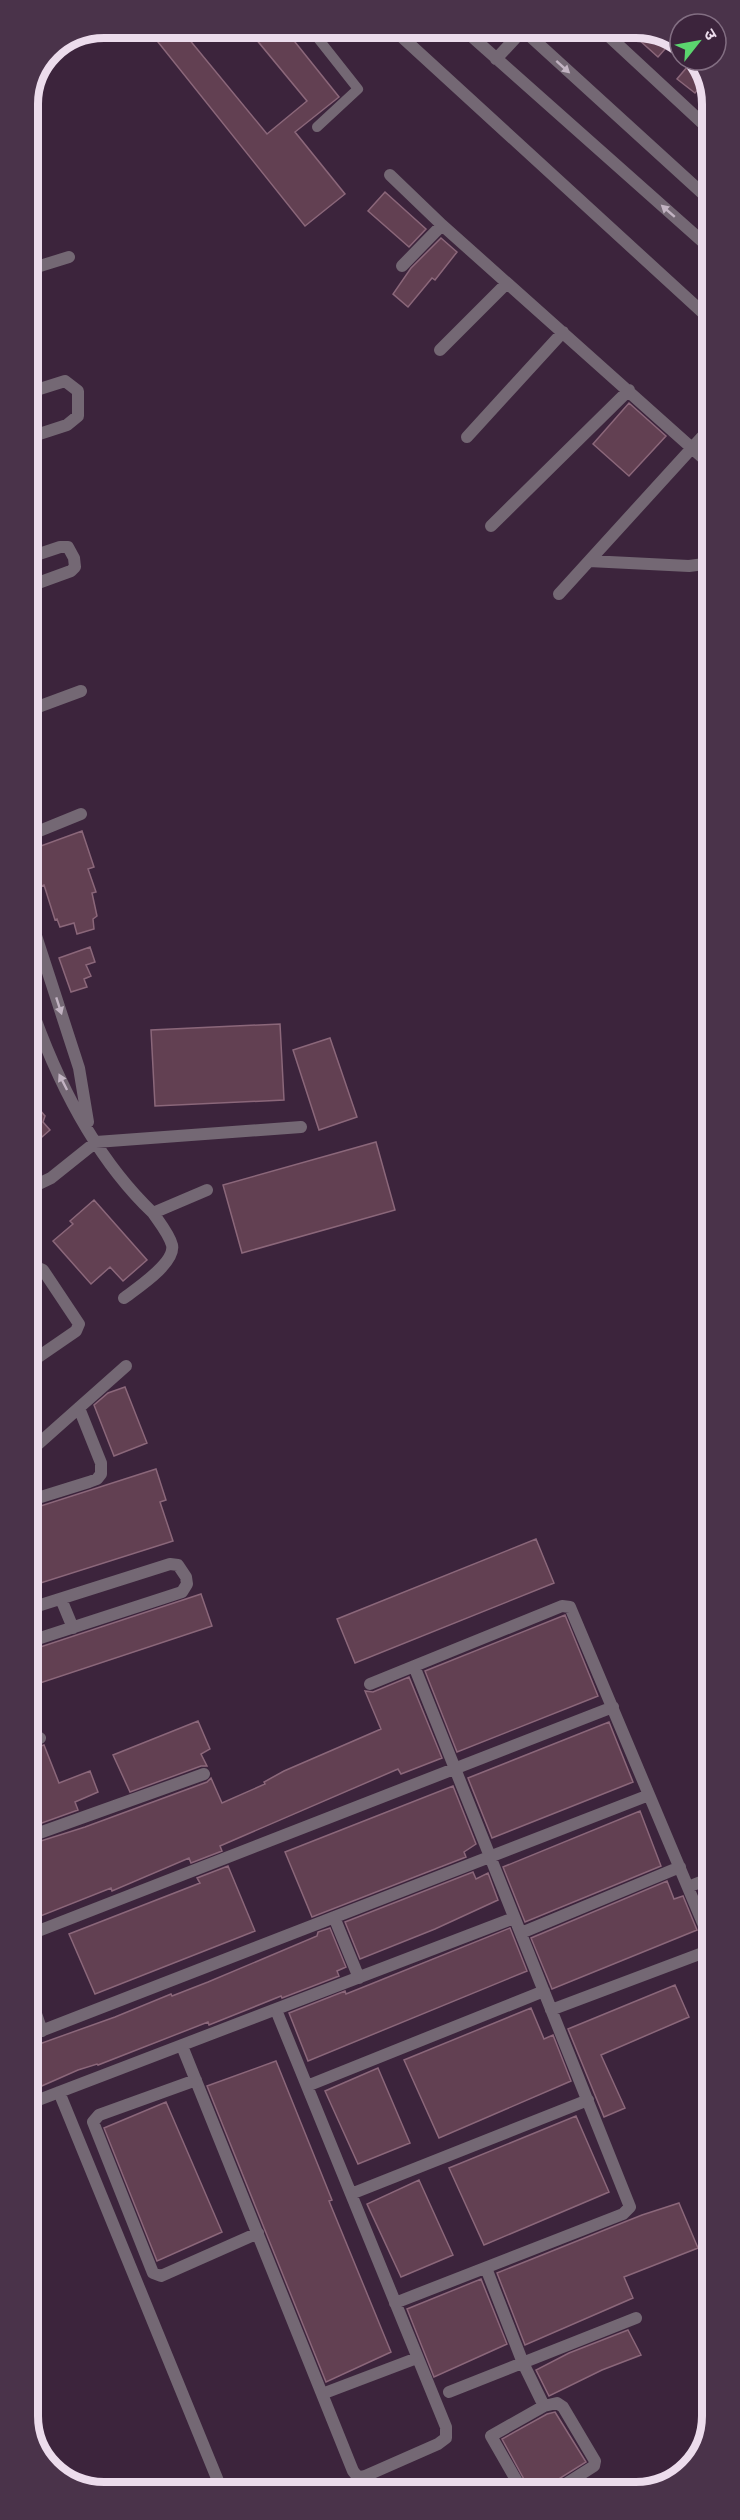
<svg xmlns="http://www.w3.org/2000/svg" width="740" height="2520" font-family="'Alegreya Sans','Noto Sans Devanagari',sans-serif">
  <rect width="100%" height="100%" fill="#3c243c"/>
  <path fill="#624052" stroke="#8b677a" stroke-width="1.5" d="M146,27h33l88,107 40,-33 -61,-74h37l56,70 -44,35 50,62 -40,32z
    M648,29l25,11 -15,17 -20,-18z
    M693,60l13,20 -11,13 -18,-14z
    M385,192l41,37 -17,18 -41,-36z
    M441,238l16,14 -22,28 -3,-2 -24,29 -15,-13 18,-26z
    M629,403l37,33 -37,40 -36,-32z
    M82,831l12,36 -6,2 8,23 -4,1 5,23 -4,3 1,10 -17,5 -3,-11 -14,4 -3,-8 -2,1 -11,-35 -16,6 -1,-40z
    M90,947l5,15 -9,3 5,11 -7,3 3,8 -16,5 -12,-34z
    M280,1024l4,76 -129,6 -4,-76z
    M330,1038l27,79 -38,13 -26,-80z
    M28,1096l17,20 -2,6 7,8 -22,19z
    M376,1142l19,68 -153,43 -19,-68z
    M94,1200l53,60 -24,21 -13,-14 -19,17 -38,-43 20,-17 -3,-3z
    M125,1387l22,56 -33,13 -20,-51 14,-12z
    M156,1469l10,31 -6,2 13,39 -145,46v-77z
    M536,1539l18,44 -199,80 -18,-44z
    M201,1594l11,32 -184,61v-36z
    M565,1615l33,81 -141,56 -32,-81z
    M409,1677l33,81 -41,16 -3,-5 -178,77 2,5 -31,12 -2,-5 -77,33 -1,-3 -83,33v-76l57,-18 122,-45 4,-4 11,25 43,-19 -1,-2 20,-11 97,-42 -16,-38 8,1z
    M198,1721l12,28 -9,5 6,12h-6l-71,26 -17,-37z
    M609,1722l24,60 -141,56 -24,-60z
    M44,1745l15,38 31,-12 8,21 -23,10 3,8 -50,18v-78z
    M453,1786l23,58 -12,8 2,5 -154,60 -27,-65z
    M640,1811l21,55 -136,56 -22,-55z
    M228,1866l27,65 -160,63 -26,-60 131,-51 -3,-5z
    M473,1872l3,7 12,-6 10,27 -63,29 -75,30 -15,-37z
    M667,1881l7,18 9,-3 14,34 -145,59 -21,-51z
    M713,1886v37l-1,1 -13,-32z
    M330,1928l16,39 -9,4 2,5 -57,22 -1,-2 -72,29 -1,-3 -110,43 -1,-1 -19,6 -50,22v-44l87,-31 56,-23 1,2 36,-14 109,-46 1,-4z
    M510,1928l17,43 -219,90 -19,-48 56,-22 1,3 20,-8z
    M675,1985l14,32 -88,38 24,53 -21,9 -36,-88z
    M531,2008l13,31 9,-4 18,46 -132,57 -35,-78z
    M276,2061l56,139 -3,1 62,151 -65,30 -119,-296z
    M378,2068l32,75 -52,21 -33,-73z
    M166,2102l56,130 -65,29 -53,-133z
    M576,2116l33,76 -125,53 -35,-77z
    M419,2180l34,75 -52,22 -34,-73z
    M679,2203l19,45 -74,29 9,21 -108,47 -28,-72 145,-58z
    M481,2279l26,65 -73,33 -27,-68z
    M628,2330l13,25 -39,15 -53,26 -13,-26 33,-17z
    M555,2412l31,50 -37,23 -6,7h-12l-29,-53 45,-25z"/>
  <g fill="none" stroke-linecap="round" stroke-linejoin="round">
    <path stroke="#746874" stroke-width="10" d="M309,27l49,62 -41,38"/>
    <path stroke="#746874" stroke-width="12" d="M391,27l321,294
      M600,28l111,103
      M390,175l52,50 270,241
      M402,266l40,-41
      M27,270l42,-13
      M440,350l67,-67
      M27,393l38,-12 13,10v25l-11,9 -40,13
      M712,426l-123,135 100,5 23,-3
      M467,437l96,-105
      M491,526l138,-136
      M27,558l33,-11h8l6,11 1,9 -4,4 -44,16
      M559,594l30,-33
      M27,711l54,-20
      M27,836l54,-22
      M28,911l51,157 9,54
      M28,998c26,77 65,158 125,215l54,-23
      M28,1189l23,-11 45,-36 205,-15
      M28,1269l8,-2 7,3 36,54 -3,7 -48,33
      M124,1298c13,-10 52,-35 48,-53 -3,-11 -13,-23 -19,-32
      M28,1453l98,-87
      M28,1501l61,-19 8,-3 4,-5v-11l-22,-55
      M61,1599l12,29
      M28,1609l142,-45 8,1 8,12 1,7 -5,8 -154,50
      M370,1684l192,-78 8,1 143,340
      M28,1742l12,-4
      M28,1837l176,-63
      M688,1887l25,-10
      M334,1917l25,61
      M521,1933l159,-66
      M28,1935l585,-228
      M28,1991l14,40
      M551,2010l162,-61
      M28,2036l621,-241
      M182,2046l171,425 4,5 6,1 75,-33 8,-6v-11l-170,-417
      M196,2080l-97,35 -6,7 60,151 8,3 97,-43
      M307,2086l237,-95
      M59,2092l164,401
      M28,2104l486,-186
      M351,2194l237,-94
      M486,2268l37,95 21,43
      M395,2303l228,-89 7,-7 -216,-541
      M449,2392l187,-74
      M322,2394l95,-36
      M523,2492l-32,-56 53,-30 13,-3 6,4 32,54 -1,5 -41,26"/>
    <path stroke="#746874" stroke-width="12" d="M461,27l251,223
      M520,27l192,175
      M496,59l27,-29"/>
  </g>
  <defs><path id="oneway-solid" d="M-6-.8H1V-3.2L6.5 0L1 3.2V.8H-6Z" transform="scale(1.5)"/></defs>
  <g fill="#c2b3c2">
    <use href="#oneway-solid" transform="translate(563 67) rotate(42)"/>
    <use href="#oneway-solid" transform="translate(668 211) rotate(-139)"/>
    <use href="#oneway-solid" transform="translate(59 1006) rotate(72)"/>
    <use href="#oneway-solid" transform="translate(63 1082) rotate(-117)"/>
  </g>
  <path d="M0 0H740V2520H0ZM104 38H636A66 66 0 0 1 702 104V2416A66 66 0 0 1 636 2482H104A66 66 0 0 1 38 2416V104A66 66 0 0 1 104 38Z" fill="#4a334a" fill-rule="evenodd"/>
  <path fill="none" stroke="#ecdcec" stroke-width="8" d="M104 38H636A66 66 0 0 1 702 104V2416A66 66 0 0 1 636 2482H104A66 66 0 0 1 38 2416V104A66 66 0 0 1 104 38Z"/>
  <g transform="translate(698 42) rotate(59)"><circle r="28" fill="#3c243c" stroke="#826e82" stroke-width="1.5"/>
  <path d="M0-4.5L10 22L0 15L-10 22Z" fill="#5bd56e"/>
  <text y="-9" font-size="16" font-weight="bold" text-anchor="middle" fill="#ecdcec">उ</text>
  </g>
</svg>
